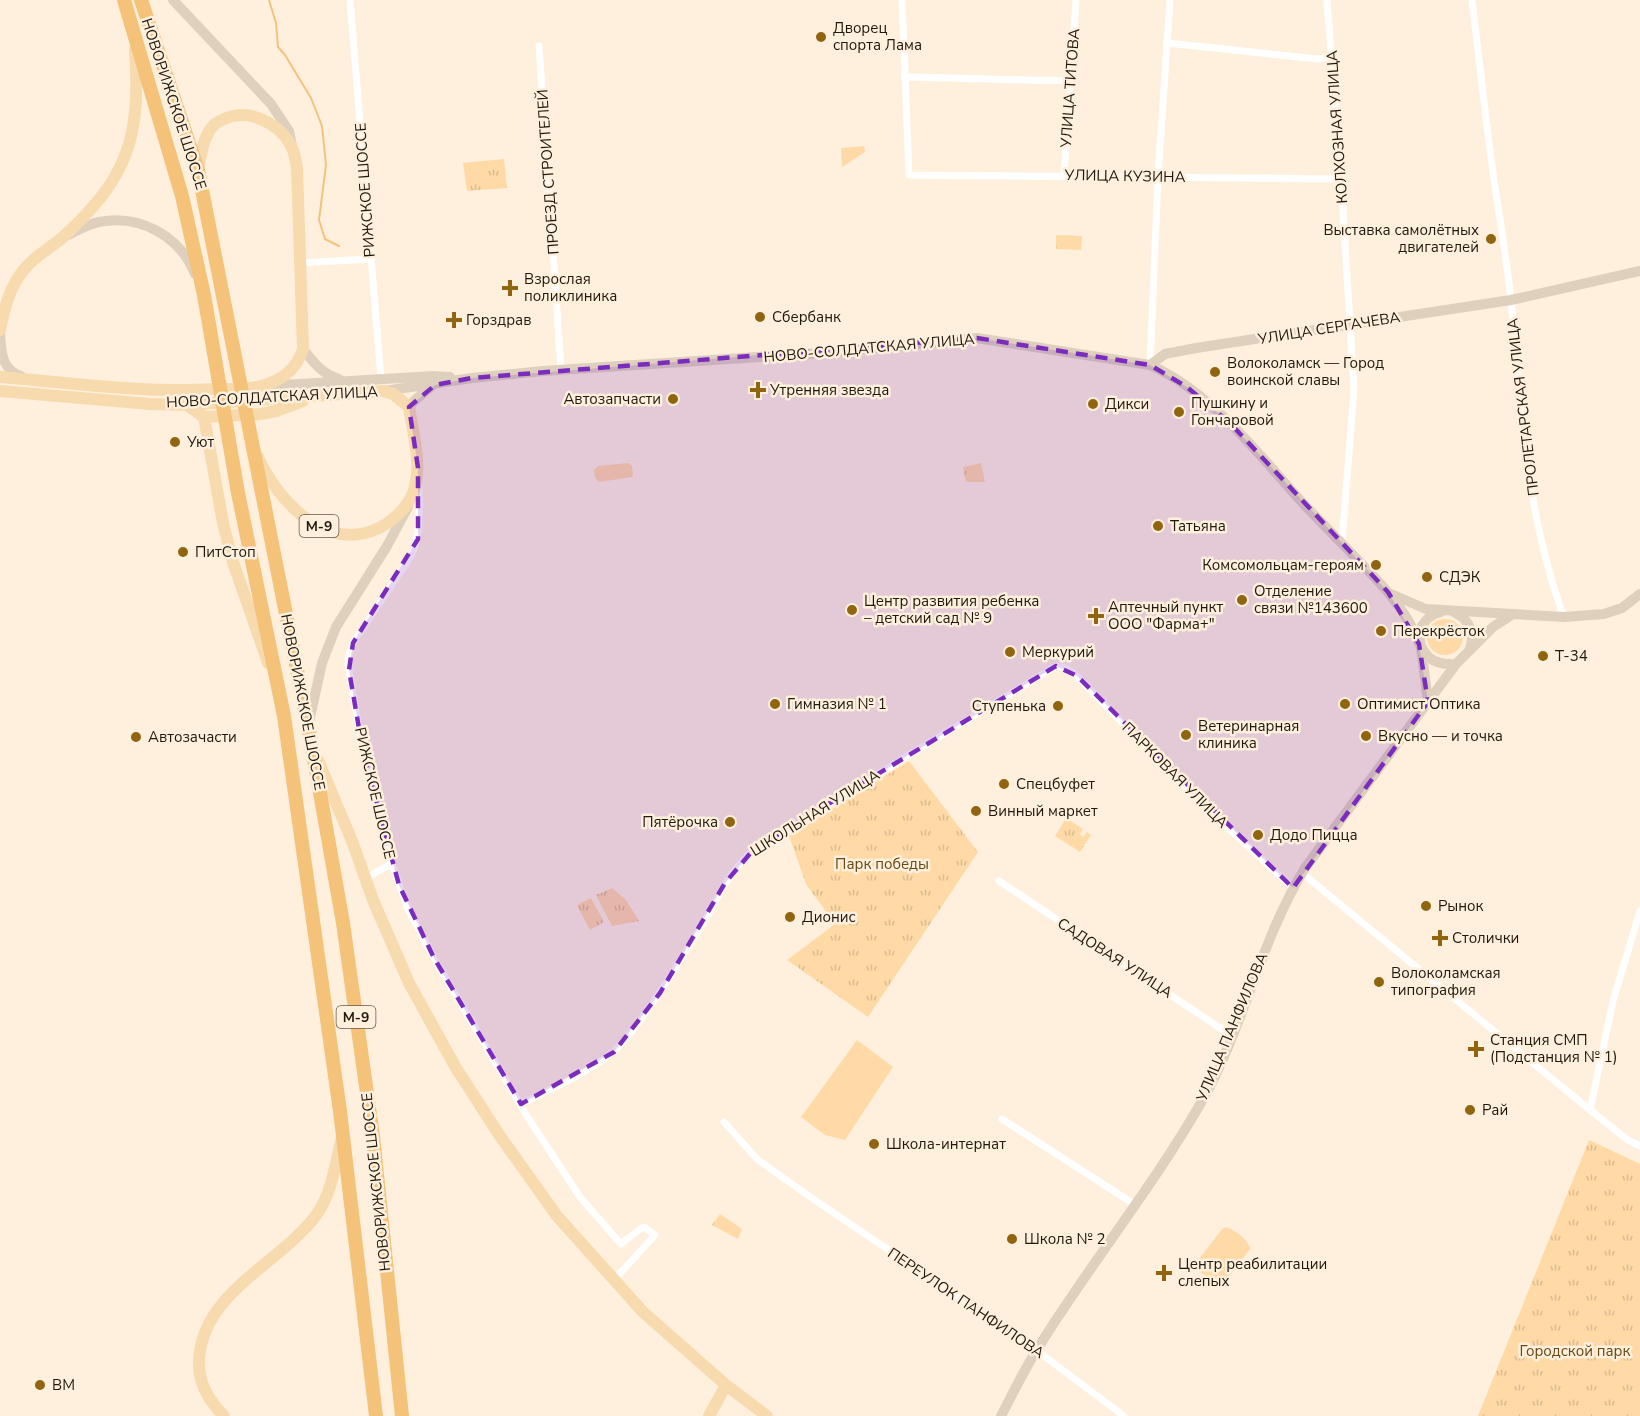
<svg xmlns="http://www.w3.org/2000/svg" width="1640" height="1416" font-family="'Nunito Sans',sans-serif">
  <defs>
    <pattern id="park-tufts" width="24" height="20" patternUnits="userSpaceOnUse" patternTransform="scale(1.5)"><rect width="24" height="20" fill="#ffdaa7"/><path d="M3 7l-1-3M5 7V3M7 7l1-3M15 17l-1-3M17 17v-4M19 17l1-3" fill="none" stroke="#daba8f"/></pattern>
  </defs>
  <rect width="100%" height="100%" fill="#fef0dd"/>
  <path fill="#ffdaa7" d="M628,463l4,3 1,10 -1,1 -33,5 -4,-5 -1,-7 4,-4z
    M1427 637a18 18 0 1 1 36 0a18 18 0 1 1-36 0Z
    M857,1040l36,27 -48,73 -20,-5 -24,-18z
    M1226,1227c10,4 22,12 24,22l-26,34 -8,1 -17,-13 -3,-8 26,-34z"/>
  <path fill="url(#park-tufts)" d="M864,146l1,6 -23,15 -1,-19z
    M504,159l3,29 -40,3 -4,-28z
    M1056,235l26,1 -1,14 -25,-1z
    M981,463l4,19h-19l-3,-15z
    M909,761l69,91 -110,165 -81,-57 48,-36 -29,-40 -17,-48z
    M1066,818l17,11 -3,5 3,3 4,-5 4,3 -11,17 -25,-16z
    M612,888l14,12 13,21 -27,5 -16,-31z
    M591,898l13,24 -14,8 -13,-25z
    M1589,1140l51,24v252h-162z
    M720,1214l22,15 -4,10 -26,-14z"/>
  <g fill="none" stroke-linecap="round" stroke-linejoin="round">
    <path stroke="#f3c37d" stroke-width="2" d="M269,0l7,23 2,24 7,8 26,43 11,28 4,39 -7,55 6,19 14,7"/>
    <path stroke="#fff" stroke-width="7" d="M350,0l31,379
      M902,0l7,175 432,4
      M1327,0l14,179 13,210 -12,153
      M1472,0c7,60 14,120 22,180 6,40 13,81 17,121 11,107 15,215 53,316
      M1167,43l151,16 14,-2
      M539,46l22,324
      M906,77l166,4
      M1064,175l12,-175
      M300,263l70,-4
      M1150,365l8,-188 12,-177
      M419,487c0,24 2,45 -7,68l-59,88 -5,14 1,13 14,82 25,101 20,56 26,49 96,163 50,76 41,47 19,-15 4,-2 11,8 -41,45
      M1302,873l288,237 38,30 12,6
      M364,879l27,-15
      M999,881l233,155
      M521,1104c31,-16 65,-30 92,-52 13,-11 25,-28 35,-43 20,-28 39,-59 57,-89 17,-29 23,-47 49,-71l302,-183 10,2 11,8 123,126 93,86
      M1590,1110l23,-109 27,-90
      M1002,1119l132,85
      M724,1122l34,38 48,34 230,156 88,66"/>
    <path stroke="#ded0bc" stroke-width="10" d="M173,0l98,104 18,27 3,15
      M68,235c10,-5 20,-11 31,-13 41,-8 81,14 96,52
      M0,330c1,20 0,40 23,47
      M303,349c10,13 19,25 36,30
      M1150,365l15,-11 31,-6 315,-48 129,-29
      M265,386l169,-10 16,1
      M384,391l88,-13 71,-7 292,-19 142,-14 173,27c61,27 105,85 149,134 29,31 60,61 89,93 8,11 16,20 22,32 13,24 13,42 46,40
      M409,407l6,-7 18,-15
      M1391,594l35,15 138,8 40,-3 18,-6 18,-14
      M1454,612c16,8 22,22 15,39
      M1428,702l-9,-70c5,-11 10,-17 22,-20
      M309,722l13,-59 14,-36 51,-81 21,-39
      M1001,1416c12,-23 23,-46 37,-68 52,-84 115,-161 164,-247 42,-74 58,-160 103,-233l151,-204 37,-37 17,-11"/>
    <path stroke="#f8daaf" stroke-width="12" d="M0,330c5,-25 11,-48 29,-66 10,-10 22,-17 33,-26 66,-60 79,-100 73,-188
      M0,377c72,6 143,16 215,12 14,0 32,1 46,-3 20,-5 36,-17 42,-37l-6,-181c-1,-5 -2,-12 -4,-18 -9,-22 -36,-39 -60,-34 -7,2 -16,5 -20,10 -10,11 -12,29 -15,44
      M0,391l150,13 36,1 198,-14 9,3 16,13c4,27 14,59 4,86 -6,15 -20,28 -34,35 -53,26 -102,-28 -121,-71
      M187,405l17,12 19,106 10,39 35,101
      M204,417l57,-3 15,-3 27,-10
      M318,760l34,81 21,59 36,83 47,85 44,68 57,80 86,96 83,73 41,31
      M224,1416c-14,-14 -25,-32 -25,-52 0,-71 82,-100 118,-150 15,-21 19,-53 25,-77
      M709,1416l17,-31"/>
    <path stroke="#f4c279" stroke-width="14" d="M124,0l58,196 22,99 34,198 46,223 56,395 36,305
      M141,0l57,170 110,555 35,198 30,213 29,280"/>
  </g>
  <path fill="#7b2cbf" fill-opacity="0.2" stroke="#7b2cbf" stroke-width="4.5" stroke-dasharray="12 8" stroke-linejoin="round" d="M977,338l173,27 37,22 43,36 158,169 31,52 9,58 -135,186 -216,-212 -21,-10 -302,183 -29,34 -65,110 -46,59 -93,52 -87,-146 -35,-73 -36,-133 -14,-82 4,-27 65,-104v-71l-9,-61 26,-22 37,-7z"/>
  <g fill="#91640f" stroke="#fef0dd" stroke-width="2">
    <circle cx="821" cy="37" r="6"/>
    <circle cx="1491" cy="239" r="6"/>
    <path d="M507 279h6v6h6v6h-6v6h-6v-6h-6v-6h6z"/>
    <circle cx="760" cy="317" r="6"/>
    <path d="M451 311h6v6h6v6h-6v6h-6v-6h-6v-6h6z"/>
    <circle cx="1215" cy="372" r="6"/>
    <path d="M755 381h6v6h6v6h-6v6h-6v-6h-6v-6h6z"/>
    <circle cx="673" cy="399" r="6"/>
    <circle cx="1093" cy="404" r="6"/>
    <circle cx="1179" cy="412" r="6"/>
    <circle cx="175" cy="442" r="6"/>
    <circle cx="1158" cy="526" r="6"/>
    <circle cx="183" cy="552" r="6"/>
    <circle cx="1376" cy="565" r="6"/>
    <circle cx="1427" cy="577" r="6"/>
    <circle cx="1242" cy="600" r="6"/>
    <circle cx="852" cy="610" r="6"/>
    <path d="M1093 607h6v6h6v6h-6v6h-6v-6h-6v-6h6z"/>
    <circle cx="1381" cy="631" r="6"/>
    <circle cx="1010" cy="652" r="6"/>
    <circle cx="1543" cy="656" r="6"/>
    <circle cx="775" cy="704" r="6"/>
    <circle cx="1345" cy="704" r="6"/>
    <circle cx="1058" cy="706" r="6"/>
    <circle cx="1186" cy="735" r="6"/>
    <circle cx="1366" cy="736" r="6"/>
    <circle cx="136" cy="737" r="6"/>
    <circle cx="1004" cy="784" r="6"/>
    <circle cx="976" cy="811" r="6"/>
    <circle cx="730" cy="822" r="6"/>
    <circle cx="1258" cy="835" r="6"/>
    <circle cx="1426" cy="906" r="6"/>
    <circle cx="790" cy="917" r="6"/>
    <path d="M1437 929h6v6h6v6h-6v6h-6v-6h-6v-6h6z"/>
    <circle cx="1379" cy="982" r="6"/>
    <path d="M1473 1040h6v6h6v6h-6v6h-6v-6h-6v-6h6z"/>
    <circle cx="1470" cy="1110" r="6"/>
    <circle cx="874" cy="1144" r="6"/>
    <circle cx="1012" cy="1239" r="6"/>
    <path d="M1161 1264h6v6h6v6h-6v6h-6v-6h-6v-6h6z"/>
    <circle cx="40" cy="1385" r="6"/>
  </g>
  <g text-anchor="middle" stroke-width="5" stroke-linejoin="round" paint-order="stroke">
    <g fill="#fef0dd" stroke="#635a4b" stroke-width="1.5">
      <rect x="299.5" y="515" width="39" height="22" rx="4.5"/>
      <rect x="336.5" y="1006" width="39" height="22" rx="4.5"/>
    </g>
    <g font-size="14" font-weight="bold" fill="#21190d">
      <text x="319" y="531">М-9</text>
      <text x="356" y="1022">М-9</text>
    </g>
    <g font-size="15" fill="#21190d" stroke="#fef0dd" text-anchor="start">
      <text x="833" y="33">Дворец<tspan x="833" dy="17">спорта Лама</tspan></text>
      <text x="1479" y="235" text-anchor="end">Выставка самолётных<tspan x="1479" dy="17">двигателей</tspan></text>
      <text x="524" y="284">Взрослая<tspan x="524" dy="17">поликлиника</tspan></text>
      <text x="772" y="322">Сбербанк</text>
      <text x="466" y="325">Горздрав</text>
      <text x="1227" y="368">Волоколамск — Город<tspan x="1227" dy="17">воинской славы</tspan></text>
      <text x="770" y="395">Утренняя звезда</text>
      <text x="661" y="404" text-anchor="end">Автозапчасти</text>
      <text x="1191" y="408">Пушкину и<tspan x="1191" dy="17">Гончаровой</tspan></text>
      <text x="1105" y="409">Дикси</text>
      <text x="187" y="447">Уют</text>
      <text x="1170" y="531">Татьяна</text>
      <text x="195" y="557">ПитСтоп</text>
      <text x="1364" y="570" text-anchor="end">Комсомольцам-героям</text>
      <text x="1439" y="582">СДЭК</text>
      <text x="1254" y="596">Отделение<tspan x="1254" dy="17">связи №143600</tspan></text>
      <text x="864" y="606">Центр развития ребенка<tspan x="864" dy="17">– детский сад № 9</tspan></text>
      <text x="1108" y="612">Аптечный пункт<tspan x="1108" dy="17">ООО "Фарма+"</tspan></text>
      <text x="1393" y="636">Перекрёсток</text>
      <text x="1022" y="657">Меркурий</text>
      <text x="1555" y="661">Т-34</text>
      <text x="787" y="709">Гимназия № 1</text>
      <text x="1357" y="709">Оптимист Оптика</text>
      <text x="1046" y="711" text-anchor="end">Ступенька</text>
      <text x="1198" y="731">Ветеринарная<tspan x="1198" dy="17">клиника</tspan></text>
      <text x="1378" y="741">Вкусно — и точка</text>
      <text x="148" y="742">Автозачасти</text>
      <text x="1016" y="789">Спецбуфет</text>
      <text x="988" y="816">Винный маркет</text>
      <text x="718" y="827" text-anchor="end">Пятёрочка</text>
      <text x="1270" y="840">Додо Пицца</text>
      <text x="1438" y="911">Рынок</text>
      <text x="802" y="922">Дионис</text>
      <text x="1452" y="943">Столички</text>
      <text x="1391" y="978">Волоколамская<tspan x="1391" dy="17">типография</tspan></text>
      <text x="1490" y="1045">Станция СМП<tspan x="1490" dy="17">(Подстанция № 1)</tspan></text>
      <text x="1482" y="1115">Рай</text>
      <text x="886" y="1149">Школа-интернат</text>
      <text x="1024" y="1244">Школа № 2</text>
      <text x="1178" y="1269">Центр реабилитации<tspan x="1178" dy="17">слепых</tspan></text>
      <text x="52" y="1390">ВМ</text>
    </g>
    <g font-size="15" fill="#21190d" stroke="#fef0dd">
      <text transform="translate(1070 88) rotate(-86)" y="5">УЛИЦА ТИТОВА</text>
      <text transform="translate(174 104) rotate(72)" y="5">НОВОРИЖСКОЕ ШОССЕ</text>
      <text transform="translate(1337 127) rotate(-94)" y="5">КОЛХОЗНАЯ УЛИЦА</text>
      <text transform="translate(548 172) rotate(-94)" y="5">ПРОЕЗД СТРОИТЕЛЕЙ</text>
      <text transform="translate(1125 176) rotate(1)" y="5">УЛИЦА КУЗИНА</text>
      <text transform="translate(365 190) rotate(-94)" y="5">РИЖСКОЕ ШОССЕ</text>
      <text transform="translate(1329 328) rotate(-9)" y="5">УЛИЦА СЕРГАЧЕВА</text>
      <text transform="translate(869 348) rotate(-5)" y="5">НОВО-СОЛДАТСКАЯ УЛИЦА</text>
      <text transform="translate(272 397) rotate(-3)" y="5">НОВО-СОЛДАТСКАЯ УЛИЦА</text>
      <text transform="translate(1523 407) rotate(-97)" y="5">ПРОЛЕТАРСКАЯ УЛИЦА</text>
      <text transform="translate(303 702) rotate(79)" y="5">НОВОРИЖСКОЕ ШОССЕ</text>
      <text transform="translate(1175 775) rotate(45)" y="5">ПАРКОВАЯ УЛИЦА</text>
      <text transform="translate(375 793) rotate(77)" y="5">РИЖСКОЕ ШОССЕ</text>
      <text transform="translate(815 813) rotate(-32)" y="5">ШКОЛЬНАЯ УЛИЦА</text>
      <text transform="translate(1115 958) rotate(33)" y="5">САДОВАЯ УЛИЦА</text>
      <text transform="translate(1232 1027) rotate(-67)" y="5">УЛИЦА ПАНФИЛОВА</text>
      <text transform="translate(376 1182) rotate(-96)" y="5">НОВОРИЖСКОЕ ШОССЕ</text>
      <text transform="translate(966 1303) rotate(34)" y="5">ПЕРЕУЛОК ПАНФИЛОВА</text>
    </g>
    <g font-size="15" fill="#694913" stroke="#fef0dd">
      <text x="882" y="869">Парк победы</text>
      <text x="1575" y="1356">Городской парк</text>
    </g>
  </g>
</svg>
